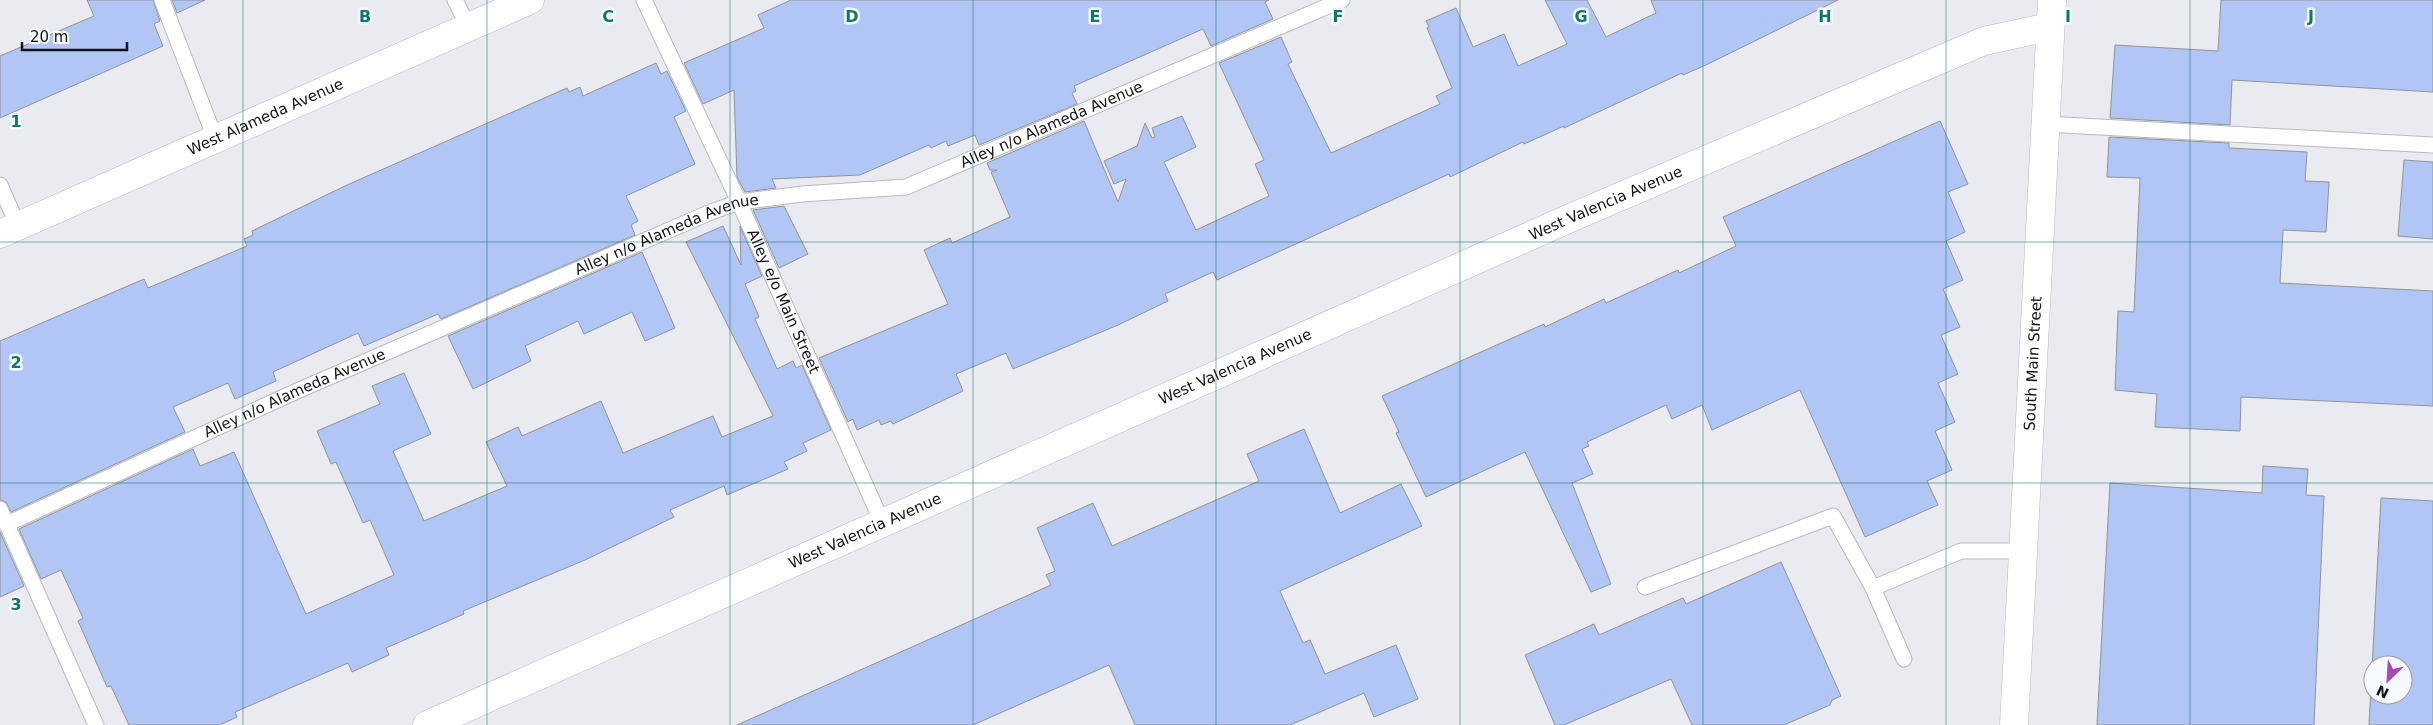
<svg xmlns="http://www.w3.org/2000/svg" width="2433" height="725" font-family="'DejaVu Sans',sans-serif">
  <rect width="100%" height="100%" fill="#e9ebf1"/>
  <path fill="#b1c6f5" stroke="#919399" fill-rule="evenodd" d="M87,0h66l7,21 -6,3 9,22 -163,72v-62l94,-40z
    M172,0h33l-28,13z
    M791,0h478l-4,2 8,17 -62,27 -8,-17 -129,57 2,5 -4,2 5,11 -98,41 -4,-10 -27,11 -2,-5 -15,7 -2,-3 -69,30 -88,4 4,9 -31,4 -8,-15 -3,-87 -31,14 -19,-41 80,-35 -6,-13z
    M1545,0h42l19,37 50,-24 -5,-13h187l-132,65 -23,10 -1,-2 -118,55v-2l-40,18 -1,-2 -73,35 -1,-3 -232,106 -4,-8 -48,22 3,7 -50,24 -105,44 -7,-16 -50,21 7,17 -70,33 -2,-3 -10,4 -2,-5 -22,10 -4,-11 -5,3 -29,-64 129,-54 -24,-54 26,-12 2,5 58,-26 -19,-45 6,-2h-7l-3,-7 97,-42 34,81 8,-23 -12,5 -10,-23 33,-15 8,-23 7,15 3,-1 -3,-9 30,-12 14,31 -32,15 32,68 73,-34 -14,-32 9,-4 -45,-97 62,-26 11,25 -4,2 43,89 109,-49 -4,-8 16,-8 -25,-60 2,-1 -3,-6 30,-13 17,39 31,-13 14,32 49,-22z
    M2221,0h212v92l-201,-12 -2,45 -120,-7 5,-73 103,6z
    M656,63l5,11 6,-3 19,40 -12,6 21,47 -69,32 12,25 -7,4 4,10 -194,84 -3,-5 -74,32 -6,-13 -85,39 3,9 -41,18 -7,-16 -55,24 12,25 -174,80 -5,-10 -6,-2v-159l144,-62 4,9 99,-42 -3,-7 9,-4 -1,-4 95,-46 220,-97 2,4 11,-5 3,9z
    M1940,121l28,63 -20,8 17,40 -19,9 17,39 -20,9 17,38 -19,8 17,39 -20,9 17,39 -20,9 17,39 -25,11 11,24 -73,32 -65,-147 -88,40 -10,-25 -30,14 -6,-14 -79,37 2,4 -7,3 11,25 -21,9 39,101 -20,8 -66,-140 -99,45 -30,-64 3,-1 -17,-36 162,-72 1,3 59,-28 2,4 72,-33 1,3 57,-27 -13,-29z
    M2109,137l120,6v5l78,4 -2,29 24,1 -3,50 -43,-2 -3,53 153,8v115l-192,-9 -1,34 -85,-4 2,-33 -42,-4 3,-79 16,1 6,-134 -33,-1z
    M2404,160l29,2v77l-35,-3z
    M784,206l24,48 -29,14 -26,-58z
    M723,226l18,39 -1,-39 22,50 -17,8 14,33 -4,2 22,50 16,-8 3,7 6,-3 29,65 -28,13 4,8 -23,11 4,7 -61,26 -3,-9 -54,24 4,7 -89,43 -122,51 1,3 -78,34 3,7 -37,17 -4,-9 -113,49 2,5 -17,8h-91l-18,-39 -4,1 -24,-55 -5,-11 5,-3 -22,-48 -20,9 -22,-50 174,-80 7,17 34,-14 72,162 88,-39 -24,-55 -7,3 -27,-61 -5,2 -14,-33 63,-27 -8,-18 32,-13 27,61 -38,17 31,70 83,-35 -21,-44 32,-15 4,9 79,-35 22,52 90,-37 9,21 51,-21 -87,-174z
    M642,252l33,76 -30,13 -13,-29 -48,22 -6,-13 -53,25 6,15 -58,28 -25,-53z
    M1304,429l36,84 61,-29 21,42 -142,65 23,52 7,-3 15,34 71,-29 22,54 -44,18 -10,-24 -74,32h-155l-26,-60 -136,60h-236l314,-140 -5,-10 9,-4 -18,-43 56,-25 19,43 147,-65 -12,-27z
    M2263,466l45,3 -2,26 18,1 -10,229h-217l13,-242 152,10z
    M2381,498l52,3v224h-64zM2373,665h30v30h-30z
    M0,532l24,54 -24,11z
    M1781,562l60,134 -9,4 -2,5 -46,20h-92l-21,-46 -107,46h-9l-30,-70 69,-31 5,11 84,-37 3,6z"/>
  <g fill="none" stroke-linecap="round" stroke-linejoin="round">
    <g stroke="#b6b9be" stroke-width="17">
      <g id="service">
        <path d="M162,0l53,138"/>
        <path d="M455,0l14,28"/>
        <path id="s1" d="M644,0l95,202 143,320"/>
        <path d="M2045,124l388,21"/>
        <path d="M0,185l18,41"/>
        <path d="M0,509l96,216"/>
        <path id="s2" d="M7,524l290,-133 414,-179 28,-10 63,-8 104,-7 436,-187"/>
        <path d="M1645,587l188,-71 40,72 88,-37h63"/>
        <path d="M1873,588l31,71"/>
      </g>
    </g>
    <g stroke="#b6b9be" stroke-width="29">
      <g id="minor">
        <path id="s3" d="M427,725l1148,-509 409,-175 65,-14"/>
      </g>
    </g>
    <g stroke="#b6b9be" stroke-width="29">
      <g id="secondary">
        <path id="s4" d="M0,234l530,-234"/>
        <path id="s5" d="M2014,725l38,-725"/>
      </g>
    </g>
    <use href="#service" stroke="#fff" stroke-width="15"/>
    <use href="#minor" stroke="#fff" stroke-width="28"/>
    <use href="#secondary" stroke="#fff" stroke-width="28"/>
  </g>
  <path fill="none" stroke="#0f766e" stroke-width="1" stroke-opacity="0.55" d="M243,0v725M487,0v725M730,0v725M973,0v725M1216,0v725M1460,0v725M1703,0v725M1946,0v725M2190,0v725M0,242h2433M0,483h2433"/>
  <g text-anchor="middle" stroke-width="5" stroke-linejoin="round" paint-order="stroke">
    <g font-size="15" fill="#121315" stroke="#f6f9fe">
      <text dy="5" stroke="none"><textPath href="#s4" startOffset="290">West Alameda Avenue</textPath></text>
      <text dy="5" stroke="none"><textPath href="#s2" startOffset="1126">Alley n/o Alameda Avenue</textPath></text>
      <text dy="5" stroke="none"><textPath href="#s3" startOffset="1289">West Valencia Avenue</textPath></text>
      <text dy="5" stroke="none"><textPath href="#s2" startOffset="721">Alley n/o Alameda Avenue</textPath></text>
      <text dy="5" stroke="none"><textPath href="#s1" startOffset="332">Alley e/o Main Street</textPath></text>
      <text dy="5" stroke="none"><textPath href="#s5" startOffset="362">South Main Street</textPath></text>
      <text dy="5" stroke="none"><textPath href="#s3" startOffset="884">West Valencia Avenue</textPath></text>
      <text dy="5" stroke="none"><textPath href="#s2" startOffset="316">Alley n/o Alameda Avenue</textPath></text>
      <text dy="5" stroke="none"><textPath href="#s3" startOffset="479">West Valencia Avenue</textPath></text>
    </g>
  </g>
  <g font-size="16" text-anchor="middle" font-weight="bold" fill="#0f766e" stroke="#f6f9fe" stroke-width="5" stroke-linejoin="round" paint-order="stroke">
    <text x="365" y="22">B</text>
    <text x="608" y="22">C</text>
    <text x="852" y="22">D</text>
    <text x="1095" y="22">E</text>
    <text x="1338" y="22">F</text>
    <text x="1581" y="22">G</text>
    <text x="1825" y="22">H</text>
    <text x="2068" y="22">I</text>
    <text x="2311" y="22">J</text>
    <text x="16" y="127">1</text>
    <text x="16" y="368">2</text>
    <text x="16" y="610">3</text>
  </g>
  <g transform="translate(2388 680) rotate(205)"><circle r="24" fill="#f6f9fe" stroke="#9b9da1"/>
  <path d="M0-4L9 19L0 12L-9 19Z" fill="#a64ab4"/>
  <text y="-8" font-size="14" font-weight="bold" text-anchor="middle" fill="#121315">N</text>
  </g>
  <path d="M22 42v8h105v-8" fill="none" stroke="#121315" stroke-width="2.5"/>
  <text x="30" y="42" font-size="15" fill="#121315" stroke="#f6f9fe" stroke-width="4" paint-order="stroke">20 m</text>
</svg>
